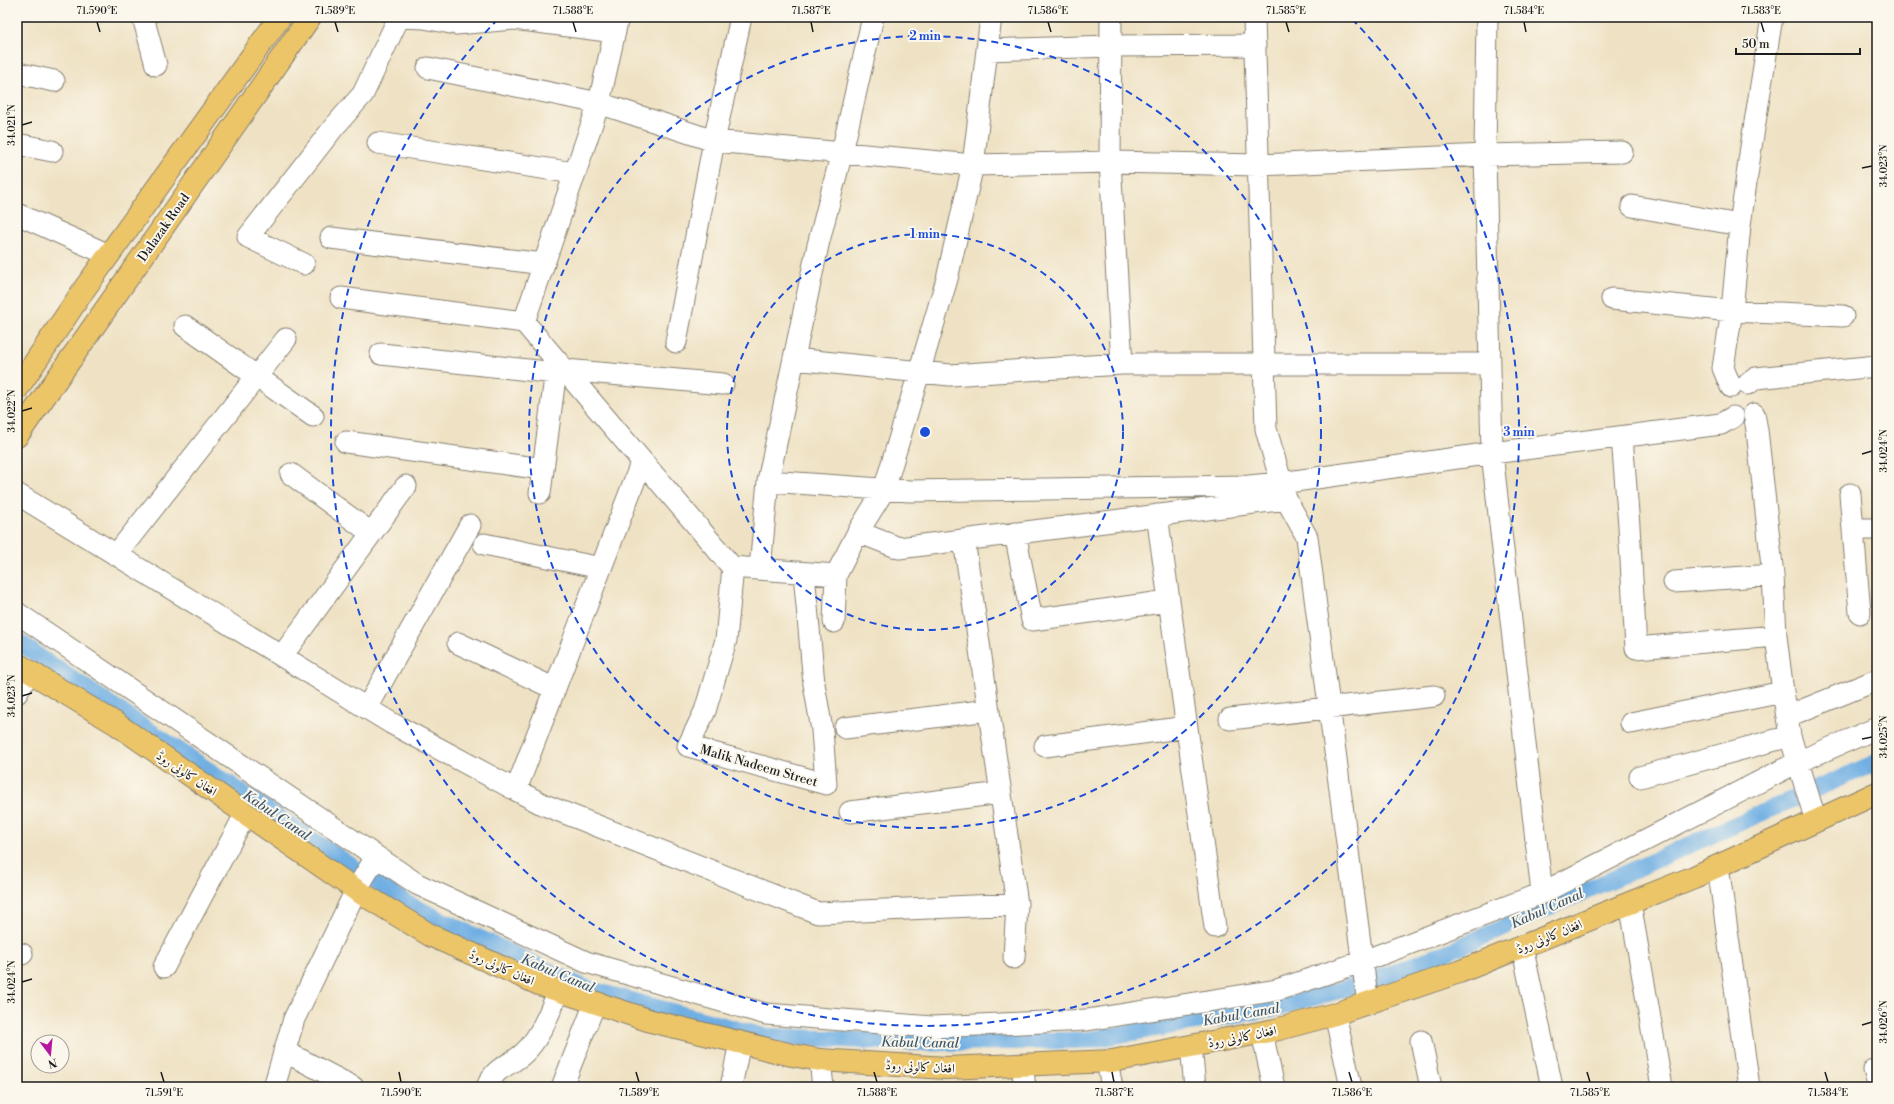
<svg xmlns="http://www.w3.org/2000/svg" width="1894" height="1104" font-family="'Libre Bodoni',Amiri,serif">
  <rect width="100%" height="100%" fill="#fbf7ec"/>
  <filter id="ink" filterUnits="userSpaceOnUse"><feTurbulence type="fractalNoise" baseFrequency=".025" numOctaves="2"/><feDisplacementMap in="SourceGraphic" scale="8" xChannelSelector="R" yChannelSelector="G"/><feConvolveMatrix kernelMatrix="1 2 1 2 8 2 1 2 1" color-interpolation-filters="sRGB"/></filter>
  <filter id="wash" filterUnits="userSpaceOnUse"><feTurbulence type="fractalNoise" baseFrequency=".012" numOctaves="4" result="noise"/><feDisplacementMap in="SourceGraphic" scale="16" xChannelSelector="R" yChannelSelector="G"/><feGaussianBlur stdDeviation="0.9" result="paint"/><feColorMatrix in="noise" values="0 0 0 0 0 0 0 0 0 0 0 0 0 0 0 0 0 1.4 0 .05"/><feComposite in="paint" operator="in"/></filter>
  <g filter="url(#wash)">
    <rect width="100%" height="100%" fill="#efe2c4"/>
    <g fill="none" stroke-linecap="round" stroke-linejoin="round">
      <path stroke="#6fafe3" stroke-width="17" d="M17,640l24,18 369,247 175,83 177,48 165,7 161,-3 192,-33 88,-25 82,-31 427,-189"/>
    </g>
  </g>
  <g filter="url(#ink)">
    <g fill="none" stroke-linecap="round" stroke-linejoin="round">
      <g stroke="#867f70" stroke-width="23">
        <path id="minor" d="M143,17l13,48
          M398,17l26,1 32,6 58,-5 101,13
          M618,17l-19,86 -75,219 208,245 104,8
          M1111,17l-1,145 12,202
          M1254,17l12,412 20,70 21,38 61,467
          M1487,17l-2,138 7,298 50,440
          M987,50l124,-4 144,-1
          M428,68l171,35 115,38 259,24 137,-3 149,3 226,-10 137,-3
          M17,73l37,8
          M378,143l196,30
          M17,144l35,7
          M1632,206l108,19
          M17,214l92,41
          M331,238l213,26
          M304,264l-56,-27 86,-110 29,-33 36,-77
          M341,298l183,24
          M1612,299l120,12 111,5
          M185,326l128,90
          M676,342l38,-201 27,-124
          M381,354l175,19
          M794,359l156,16 172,-11h368
          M565,370l158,14
          M1748,384l8,-6 121,-12
          M1731,387l-8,-19 9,-57 8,-86 11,-78 21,-130
          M1754,414l3,16 16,145 3,61 7,56 7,44 26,85
          M1622,437l7,89 7,122 140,-12
          M346,442l197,27
          M291,474l80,59
          M768,481l141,10 340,-5 32,-3 211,-30 229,-29 12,-7
          M540,493l17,-131
          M17,494l374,229 151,81 276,109 199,-9
          M1850,494l10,119
          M1157,515l58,412
          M1853,529h24
          M858,532l41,16 387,-49
          M1015,533l17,87 137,-19
          M964,540l53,364 -3,54
          M484,544l117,24
          M116,555l170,-216
          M733,567l-7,73 -21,71 -17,35 138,38 -4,-54 -8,-46 -10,-111
          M760,569l8,-88 50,-236 24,-93 31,-135
          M1674,582l99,-7
          M17,613l400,271 169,78 180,52 166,13 155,-7 190,-30 84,-28 181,-69 256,-131 79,-34
          M834,622l2,-47 22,-43 26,-42 63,-211 26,-114 18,-148
          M458,643l97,46
          M282,656l124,-170
          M17,693l12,-21
          M367,708l103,-183
          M1788,716l89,-36
          M1230,719l204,-23
          M1631,723l152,-31
          M845,728l144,-18
          M1045,746l142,-19
          M1640,777l150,-41
          M516,790l126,-329
          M850,812l151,-19
          M1718,866l31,221
          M1630,903l32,184
          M1522,946l30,141
          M17,953l5,1
          M164,967l82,-154
          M1335,1014l16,73
          M1262,1033l12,54
          M1421,1041l10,46
          M1191,1046l4,41
          M284,1051l69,36
          M820,1060l3,27
          M1107,1062l5,25
          M1022,1065l3,22
          M1874,1070l3,11
          M274,1087l20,-68 62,-129 20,-33
          M487,1087c9,-22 22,-20 37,-34 17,-16 25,-41 35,-62
          M562,1087l33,-84
          M731,1087l9,-45"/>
      </g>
      <g stroke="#867f70" stroke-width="24">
        <path id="major" d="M17,389l68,-101 195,-271
          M17,436l293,-419
          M17,664l98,59 241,167 74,45 109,49 112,37 141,34 28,5 46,3 80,5 166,-7 163,-31 60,-16 124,-42 171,-69 64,-26 183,-84"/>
      </g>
      <use href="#minor" stroke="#fff" stroke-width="21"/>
      <use href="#major" stroke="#edc569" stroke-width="22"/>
    </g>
  </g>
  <path fill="none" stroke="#1c1c1c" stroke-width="1.5" d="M97,22l3,10M335,22l3,10M573,22l3,10M811,22l2,10M1048,22l3,10M1286,22l3,10M1524,22l2,10M1761,22l3,10M22,125l10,-3M1862,168l10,-2M22,411l10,-3M1862,454l10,-3M22,696l10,-3M1862,739l10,-2M22,982l10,-3M1862,1025l10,-3M161,1072l3,10M399,1072l2,10M636,1072l3,10M874,1072l3,10M1112,1072l2,10M1349,1072l3,10M1587,1072l3,10M1825,1072l3,10"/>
  <g fill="none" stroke="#1d4ed8" stroke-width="2" stroke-dasharray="7 5">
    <circle cx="925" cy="432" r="198"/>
    <circle cx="925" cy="432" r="396"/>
    <path d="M1352 19A594 594 0 1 1 498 19"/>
  </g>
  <g text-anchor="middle" stroke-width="4" stroke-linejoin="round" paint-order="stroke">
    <g font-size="13" fill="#1c1c1c" stroke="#fbf7ec">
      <text transform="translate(163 227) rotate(-55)" y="5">Dalazak Road</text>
      <text transform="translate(759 765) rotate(16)" y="5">Malik Nadeem Street</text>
      <text transform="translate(187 773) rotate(34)" y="5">افغان کالونی روڈ</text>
      <text transform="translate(1549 936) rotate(-22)" y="5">افغان کالونی روڈ</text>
      <text transform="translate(502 967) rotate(24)" y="5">افغان کالونی روڈ</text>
      <text transform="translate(1242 1036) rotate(-11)" y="5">افغان کالونی روڈ</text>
      <text transform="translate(920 1066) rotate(3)" y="5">افغان کالونی روڈ</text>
    </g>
    <g font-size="14" font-style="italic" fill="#3d576c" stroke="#fbf7ec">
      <text transform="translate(277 815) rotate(34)" y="5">Kabul Canal</text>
      <text transform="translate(1547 908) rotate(-24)" y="5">Kabul Canal</text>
      <text transform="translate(558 973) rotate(23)" y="5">Kabul Canal</text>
      <text transform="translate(1241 1014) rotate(-10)" y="5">Kabul Canal</text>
      <text transform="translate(920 1042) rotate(1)" y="5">Kabul Canal</text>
    </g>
  </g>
  <circle cx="925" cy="432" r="6" fill="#1d4ed8" stroke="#fbf7ec" stroke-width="2"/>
  <g font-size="12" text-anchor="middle" font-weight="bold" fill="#1d4ed8" stroke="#fbf7ec" stroke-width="4" stroke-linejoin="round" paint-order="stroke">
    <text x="925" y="40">2 min</text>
    <text x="925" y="238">1 min</text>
    <text x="1519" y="436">3 min</text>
  </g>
  <rect width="1894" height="1104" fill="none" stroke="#fbf7ec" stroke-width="44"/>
  <g transform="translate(50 1054) rotate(164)"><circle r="19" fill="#fbf7ec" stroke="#a29f99"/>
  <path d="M0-3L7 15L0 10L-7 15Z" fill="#b5179e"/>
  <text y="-6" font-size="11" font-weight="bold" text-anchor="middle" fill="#1c1c1c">N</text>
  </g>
  <path d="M1736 48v6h124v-6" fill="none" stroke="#1c1c1c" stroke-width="2"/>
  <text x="1742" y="48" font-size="12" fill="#1c1c1c" stroke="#fbf7ec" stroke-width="3" paint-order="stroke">50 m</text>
  <rect x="22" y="22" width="1850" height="1060" fill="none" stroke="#1c1c1c" stroke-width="1.5"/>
  <g font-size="10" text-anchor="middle" fill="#1c1c1c">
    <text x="97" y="14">71.590°E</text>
    <text x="335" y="14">71.589°E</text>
    <text x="573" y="14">71.588°E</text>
    <text x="811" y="14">71.587°E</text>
    <text x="1048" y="14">71.586°E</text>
    <text x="1286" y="14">71.585°E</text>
    <text x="1524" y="14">71.584°E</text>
    <text x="1761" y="14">71.583°E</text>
    <text transform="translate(11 125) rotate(-90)" y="4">34.021°N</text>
    <text transform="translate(1883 166) rotate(-90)" y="4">34.023°N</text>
    <text transform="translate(11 411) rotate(-90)" y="4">34.022°N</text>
    <text transform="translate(1883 451) rotate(-90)" y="4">34.024°N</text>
    <text transform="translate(11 696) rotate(-90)" y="4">34.023°N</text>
    <text transform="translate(1883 737) rotate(-90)" y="4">34.025°N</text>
    <text transform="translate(11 982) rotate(-90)" y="4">34.024°N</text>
    <text transform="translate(1883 1022) rotate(-90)" y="4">34.026°N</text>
    <text x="164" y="1096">71.591°E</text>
    <text x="401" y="1096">71.590°E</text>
    <text x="639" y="1096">71.589°E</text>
    <text x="877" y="1096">71.588°E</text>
    <text x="1114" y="1096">71.587°E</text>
    <text x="1352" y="1096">71.586°E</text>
    <text x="1590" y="1096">71.585°E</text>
    <text x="1828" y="1096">71.584°E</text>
  </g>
</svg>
